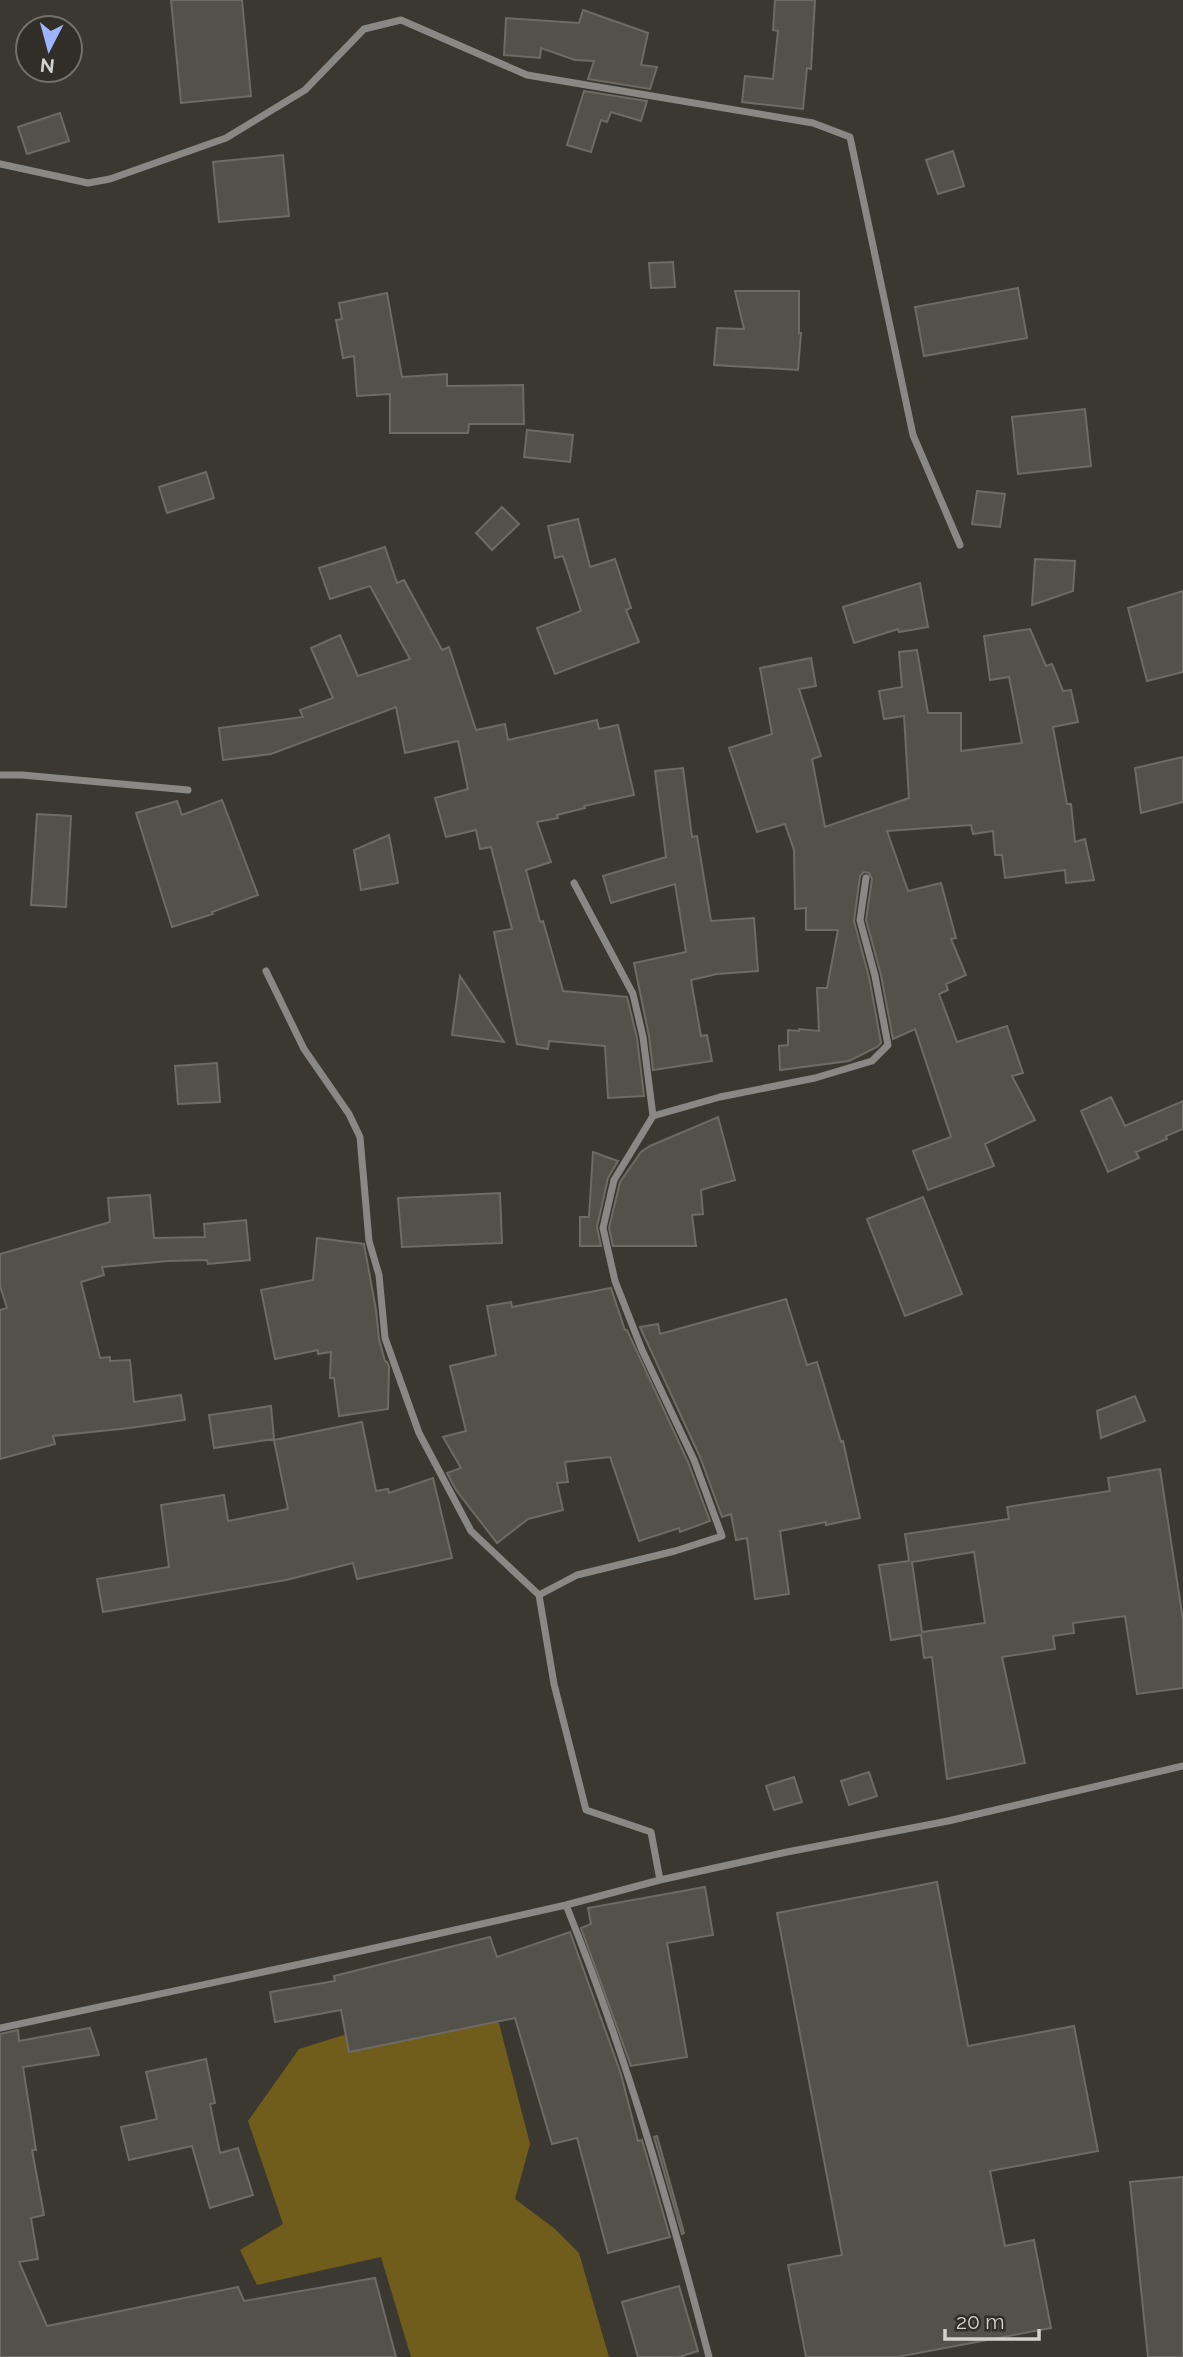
<svg xmlns="http://www.w3.org/2000/svg" width="1183" height="2357" font-family="Raleway,sans-serif">
  <rect width="100%" height="100%" fill="#3a3831"/>
  <path fill="#705c1b" d="M449,2013l50,10 31,121 -15,55 40,30 24,24 30,104h-198l-30,-100 -124,28 -17,-35 43,-26 -35,-103 51,-72 64,-20z"/>
  <path fill="#535149" stroke="#6d6b63" stroke-width="2" fill-rule="evenodd" d="M171,0h71l9,96 -70,7z
    M775,0h40l-4,69 -4,-1 -4,41 -61,-7 3,-26 28,3 5,-48 -5,-1z
    M583,10l65,23 -7,32 16,2 -7,22 -62,-10 6,-18 -19,-1 -34,-12 -1,10 -36,-3 2,-37 73,5z
    M584,91l63,10 -6,20 -30,-9 -4,10 -6,-2 -10,32 -24,-7z
    M60,113l9,28 -42,13 -9,-27z
    M953,151l11,35 -26,8 -12,-34z
    M283,155l6,61 -70,6 -6,-60z
    M673,262l2,25 -24,1 -2,-25z
    M1018,288l9,50 -103,18 -9,-49z
    M735,291h64v42h2l-3,37 -84,-5 3,-37 27,1z
    M387,293l15,84 45,-3v12l76,-1 1,39h-55l-1,9h-78v-39l-33,2 -3,-40 -11,2 -7,-38 6,-1 -3,-16z
    M1085,409l6,57 -73,8 -6,-57z
    M527,430l46,5 -3,27 -46,-5z
    M206,472l8,26 -47,15 -8,-26z
    M977,491l28,3 -5,33 -28,-3z
    M502,507l17,17 -27,26 -16,-17z
    M578,519l12,48 25,-8 16,49 -5,2 13,32 -84,32 -18,-46 44,-17 -18,-55 -8,2 -7,-32z
    M385,547l12,36 7,-3 38,70 7,-3 27,83 29,-6 3,16 89,-20 2,9 19,-4 16,70 -50,11 1,2 -28,7 1,3 -21,4 14,40 -25,8 14,52 3,-1 20,70 64,6 10,41 7,58 -36,2 -3,-52 -56,-5 -1,8 -31,-5 -23,-112 18,-3 -21,-82 -11,2 -4,-19 -30,7 -11,-39 33,-9 -10,-48 -53,12 -9,-46 -125,47 -48,6 -4,-32 84,-11 -3,-7 33,-12 -22,-50 29,-13 18,41 52,-17 -40,-73 -40,13 -11,-31z
    M1035,559l40,2 -2,30 -41,14z
    M920,583l8,44 -29,5 -1,-3 -44,14 -11,-36z
    M1183,591v81l-36,9 -19,-73z
    M1030,629l16,37 6,-2 11,27 8,-1 7,32 -25,5 14,77h4l4,38 10,-3 9,41 -28,3 -1,-13 -60,8 -3,-23h-7l-2,-24 -20,3 -2,-9 -84,6 21,60 33,-8 15,55 -5,1 15,36 -20,9 2,6 -9,4 18,48 50,-16 16,47 -11,3 23,44 -50,24 9,22 -66,24 -15,-39 38,-14 -36,-108 -22,10 -12,-64 -15,-55 6,-41 -3,-6 -5,-1 -4,4 -6,45 15,56 12,66 -4,4 -28,14 -69,9 -1,-24 9,-1v-15l11,1v-2l20,2 -2,-43h10l11,-58h-32v-22l-11,1 -1,-59 -9,-26 -28,8 -28,-84 43,-14 -12,-66 51,-10 5,28 -17,3 22,67 -9,3 13,68 84,-29 -5,-82 -20,3 -5,-28 23,-4 -3,-35 18,-2 11,63h33v38l61,-8 -13,-66 -19,3 -6,-44z
    M1183,757v45l-42,11 -6,-45z
    M683,768l9,69 5,-1 14,85 43,-3 4,53 -41,3 -26,6 10,56 6,-1 5,26 -59,9 -4,-34 -15,-73 52,-11 -11,-68 -64,19 -8,-27 63,-19 -11,-86z
    M222,800l36,95 -46,17 1,2 -41,13 -36,-114 41,-12 5,14z
    M37,814l34,2 -5,91 -35,-2z
    M389,835l9,48 -37,7 -7,-40z
    M460,976l44,66 -52,-7z
    M217,1063l3,39 -42,2 -3,-38z
    M1111,1097l14,29 58,-25v28l-17,7 1,3 -31,13 3,6 -31,14 -27,-61z
    M718,1117l17,63 -34,10 2,24 -11,1 4,31h-83l-4,-18 11,-46 21,-30 9,-6z
    M593,1152l25,9 -10,17 -11,49 4,19h-21v-29h9z
    M500,1193l2,50 -100,4 -4,-49z
    M150,1195l4,43 51,-1 -1,-13 42,-4 4,40 -42,4 -1,-4 -39,1 -66,6 2,8 -23,7 19,76 10,-1v4l20,-1 4,42 47,-7 4,25 -55,8 -77,8 2,8 -55,15v-149l7,-2 -7,-22v-32l110,-32 -2,-24z
    M923,1197l39,97 -57,22 -38,-97z
    M317,1238l47,6 12,66 3,29 6,22 2,1 2,5 -1,42 -49,7 -5,-38h-4l1,-26 -13,2v-4l-43,9 -14,-69 52,-10z
    M611,1288l14,42h2l61,132 22,59 -30,11 -1,-4 -40,13 -29,-84 -45,5 3,20 -11,1 6,27 -35,9 -31,24 -41,-53 -9,-17 14,-5 -18,-31 23,-6 -16,-65 46,-11 -9,-49 24,-4 1,5z
    M786,1299l21,66 10,-3 24,80 2,-1 17,77 -34,7v-3l-46,9 9,63 -34,5 -8,-61 -11,2 -5,-26 -9,3 -22,-60 -60,-130 18,-3 2,10z
    M1135,1396l10,25 -44,17 -4,-27z
    M271,1406l3,33 -60,9 -5,-33z
    M362,1422l14,69 12,-2 1,4 44,-15 19,80 -95,21 -4,-16 -67,17 -183,32 -6,-33 72,-12 -8,-62 63,-10 4,26 60,-12 -14,-69z
    M1160,1469l23,151v68l-46,6 -12,-78 -52,7 1,10 -21,3 2,13 -53,8 23,106 -78,16 -15,-122 -8,1 -3,-23 -30,5 -12,-75 30,-4 -4,-27 104,-15 -2,-12 103,-16 -2,-13zM974,1552l11,71 -63,9 -10,-70z
    M869,1772l8,24 -28,9 -8,-24z
    M794,1777l8,25 -28,8 -8,-24z
    M937,1882l31,164 106,-20 24,125 -108,20 15,75 29,-6 17,88 -154,29h-91l-18,-92 54,-10 -65,-342z
    M705,1887l8,48 -46,8 20,114 -56,9 -50,-138 10,-4 -3,-16z
    M570,1932l51,142 17,67 4,-1 28,97 -62,16 -31,-115 -25,6 -37,-126 -166,34 -8,-42 -66,12 -5,-30 65,-11 -1,-5 156,-39 7,20z
    M90,2028l9,27 -76,12 13,83h-4l12,65 -13,3 7,41 -19,3 28,64 191,-39 6,14 131,-23 21,79h-396v-323l18,-4 1,11z
    M206,2059l9,44 -5,1 10,49 18,-5 15,47 -43,13 -18,-62 -63,14 -8,-33 36,-8 -11,-47z
    M657,2136l27,97 -2,1 -28,-97z
    M1183,2177v180h-35l-18,-175z
    M679,2286l19,65 -19,6h-41l-16,-55z"/>
  <g fill="none" stroke-linecap="round" stroke-linejoin="round">
    <path stroke="#898884" stroke-width="7" d="M0,164l88,19 22,-4 116,-41 79,-48 59,-61 37,-9 126,55 286,48 37,14 63,298 47,110
      M0,775h22l166,15
      M266,971l38,78 45,65 11,23 9,104 10,34 6,63 34,95 52,98 68,64 15,89 32,126 65,22 9,48
      M653,1116l67,-19 95,-19 57,-17 16,-16 -13,-69 -15,-56 6,-42
      M539,1595l38,-20 98,-24 47,-15 -28,-76 -52,-110 -27,-69 -12,-53 11,-48 39,-64 -10,-79 -10,-43 -59,-111
      M566,1905c59,146 103,299 143,452
      M0,2028l352,-75 214,-48 94,-25 127,-28 161,-31 235,-55"/>
  </g>
  <g transform="translate(49 49) rotate(186)"><circle r="33" fill="#302e27" stroke="#71706a" stroke-width="2"/>
  <path d="M0-5L12 26L0 18L-12 26Z" fill="#9fb3fd"/>
  <text y="-10" font-size="19" font-weight="bold" text-anchor="middle" fill="#d3d2ce">N</text>
  </g>
  <path d="M945 2329v10h94v-10" fill="none" stroke="#d3d2ce" stroke-width="3.5"/>
  <text x="956" y="2329" font-size="21" fill="#d3d2ce" stroke="#302e27" stroke-width="5" paint-order="stroke">20 m</text>
</svg>
